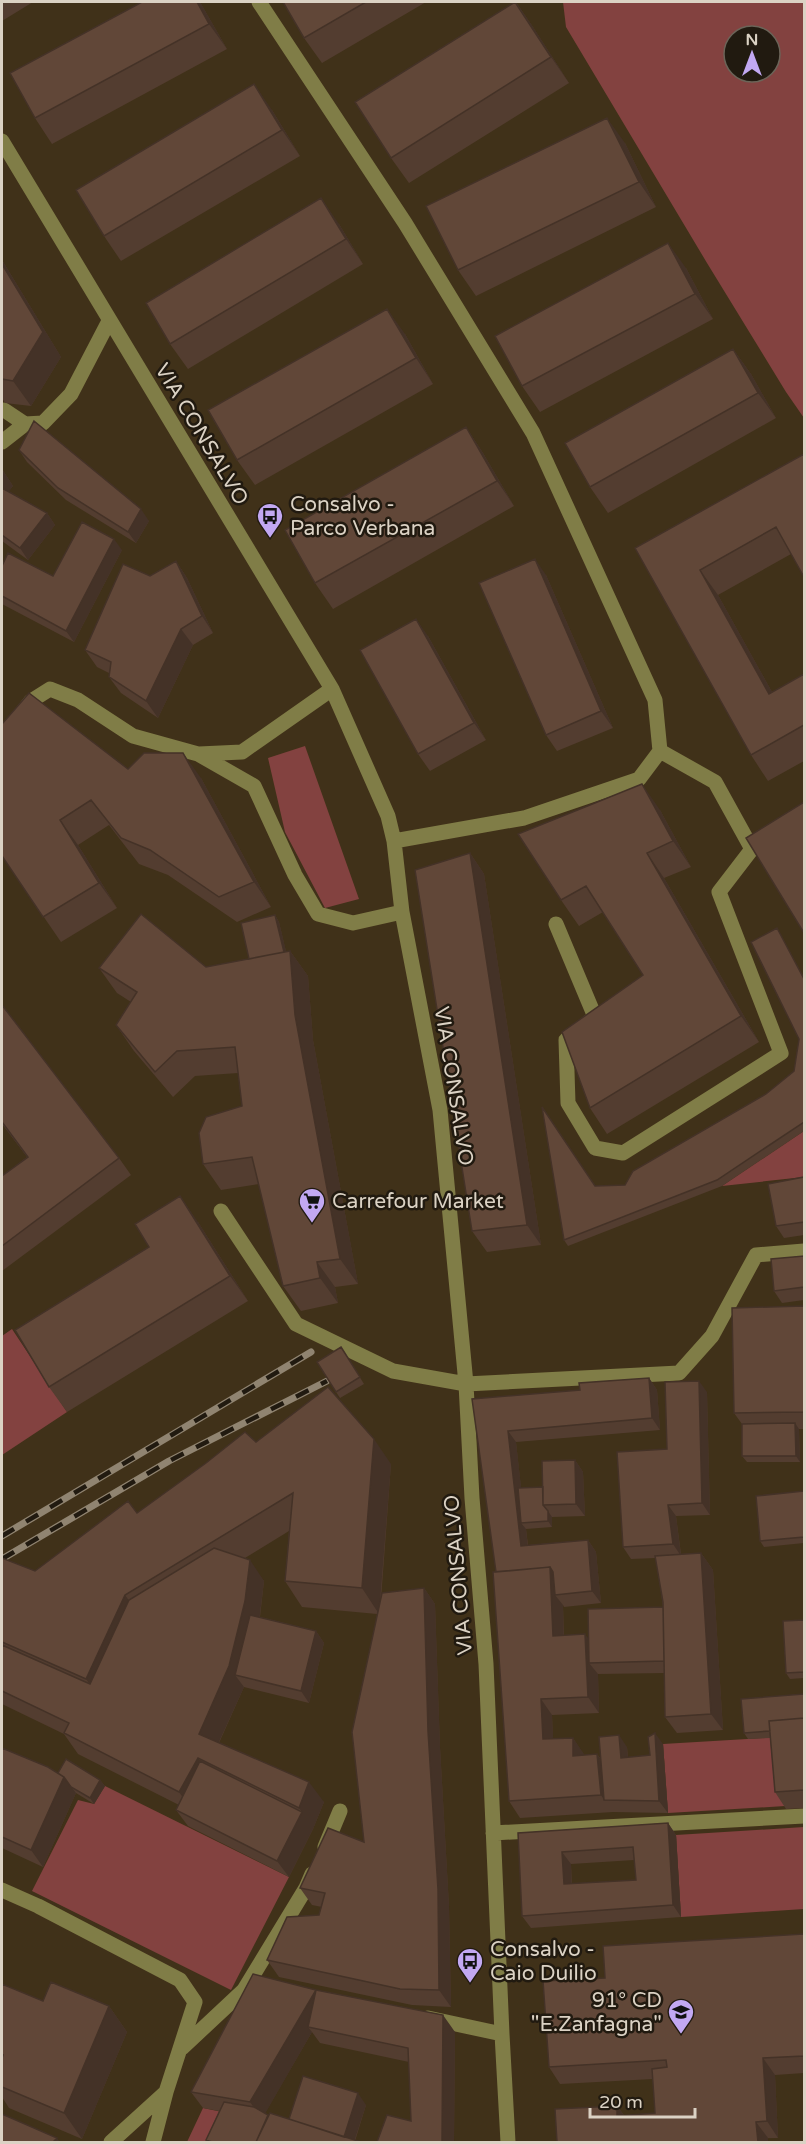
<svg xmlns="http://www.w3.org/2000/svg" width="806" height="2144" font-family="'Varela Round',sans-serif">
  <rect width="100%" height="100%" fill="#403119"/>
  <path fill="#834240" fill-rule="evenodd" d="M563,2h241v416l-18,-26 -79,-129 -141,-236zM734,36h36v36h-36z
    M305,746l54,153 -34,9 -40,-76 -17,-74z
    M804,1131v46l-82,9z
    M12,1329l55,83 -65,43v-119z
    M781,1737l4,69 -117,7 -5,-69z
    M105,1786l184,91 -58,113 -199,-99 46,-91 16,4z
    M804,1827v82l-123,8 -5,-82z
    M203,2108l29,6 -13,28h-32z"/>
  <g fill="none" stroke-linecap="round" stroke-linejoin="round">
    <path stroke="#807d47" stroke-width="15" d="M259,2l146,221 128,210 122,267 5,51 -21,28 -115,39 -130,23
      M2,141l330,548 56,127 6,25 8,71 38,198 26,274 6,114 14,166 16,370 6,108
      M4,410l21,14
      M2,442l23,-18 18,-1 28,-29 38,-73
      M2,738l29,-37 19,-12 28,11 55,36 65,18 56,32 41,89 23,39 35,9 49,-11
      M660,751l55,31 37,67 6,-4
      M199,754l43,-2 90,-63
      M556,924l39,93 -29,23 2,63 27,45 28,5 158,-100 -62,-161 33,-43
      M221,1211l75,113 97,47 73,13 213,-11 33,-37 44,-81 48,-4
      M493,1833l311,-17
      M325,1847l15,-36
      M2,1890l36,16 142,74 15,22 -29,90 -13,50
      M428,2018l74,16
      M182,2048l62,-58 62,-102 6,-14
      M111,2142l55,-50"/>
    <g stroke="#908471" stroke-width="7">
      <path id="rail" d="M2,1536l309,-184
        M2,1559l167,-98 158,-80"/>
    </g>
    <use href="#rail" stroke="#211a10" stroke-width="4.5" stroke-dasharray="14" stroke-linecap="butt"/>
  </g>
  <path fill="#533d30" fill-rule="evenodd" d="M2,2h31l-31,19z
    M142,2h58l27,47 -175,95 -17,-26z
    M283,2h143l-104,61 -18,-25z
    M516,2l17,25 36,56 -160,100 -18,-25z
    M272,110l28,46 -179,105 -17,-25z
    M625,143l31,64 -180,89 -18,-26z
    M339,224l24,40 -175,105 -18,-25z
    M2,260l59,97 -30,49 -26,-3 -3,-5z
    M686,268l27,51 -173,93 -18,-26z
    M405,334l28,50 -178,101 -18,-25z
    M733,349l18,25 25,44 -168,95 -18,-26z
    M466,427l17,26 31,53 -181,103 -18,-26z
    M19,450l130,71 -13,22 -70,-43 -39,-38z
    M804,454l-13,100 -73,41 54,97 32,-18v87l-36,20 -17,-26 -116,-207z
    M2,469l11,17 -5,6 39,21 8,12 -27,35 -26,-19z
    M122,550l-48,92 -72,-38v-38l51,10z
    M176,561l11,17 26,55 -20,12 -35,73 -37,-25 -12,-16v-4l-12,-6 -12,-17 65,-74z
    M546,575l67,153 -56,23 -11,-16z
    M428,636l58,104 -56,31 -12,-17z
    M128,769l73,9 70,129 -34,15 -69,-47 -29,-11 -30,-39 -31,20 39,63 -56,34 -59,-86z
    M660,810l31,57 -27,11 95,164 -152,92 -17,-26 53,-133 -40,-63 -24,14 -18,-26z
    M470,853l14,21 57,371 -54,7 -15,-21z
    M275,915l4,7 7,30 4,-1 18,25 5,64 45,244 -23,3 3,16 -37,8 -18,-25 -24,-102 -38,6 -18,-26 39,-58 -4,-33 -43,3 -22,21 -39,-46 -18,-26 15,-23 -14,-9 -18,-25 107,-1 43,-8z
    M777,928l27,50v153l-82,55 -154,60 -4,-6 31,-54 30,-1 141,-91 28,-23 5,-32z
    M2,1005l117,153 12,17 -129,96v-95l25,-19 -25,-33z
    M804,1177v58l-20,3 -8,-12z
    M198,1222l50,79 -181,111 -18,-25z
    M804,1256v44l-22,3 -8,-12z
    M804,1306v123h-5l1,33h-53l-5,-6v-32l-8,-11z
    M345,1353l19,31 -24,14 -4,-6z
    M649,1378l8,12 3,40 -144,12 5,46 22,-1 32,-27 8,12 2,44 -33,1v10l-26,2 2,16 60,-5 8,12 5,51 -37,4 -1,-2 1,30 24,4 75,-32 -7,-49 -25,1 -8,-12 44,-98 40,-57 3,123 -34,1 5,38 20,-1 12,17 10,160 -46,3 -12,-16v-44l-67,1 1,39 -47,2 1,23h20l11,17 13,-1 4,5 26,-12 1,10 22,-2 13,-11 5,69 -55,-1 -93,6 -11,-17 -13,-229 -24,-173 108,-9z
    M256,1442l135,22 -10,135 43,-11 11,16 5,143 9,159 2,101 -39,-2 -133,-28 -12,-17 52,-45 3,-8 -10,-2 -12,-17 64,-46 13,-228 -75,-7 -17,-26 4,-50 -44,27 19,23 -4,36 56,14 8,12 -15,60 -65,-16 -25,56 105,59 -11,27 -24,48 -101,-51 -12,-16 3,-5 -101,-51 -14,-20 -62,-30v-146l33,13 102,-58z
    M804,1491v52l-40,4 -4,-6z
    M804,1620v58l-14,1 -4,-6z
    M804,1694v114l-18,1 -11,-17 -5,-54 -22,1 -4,-6z
    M2,1748l56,25 42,7 5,6 -11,18 -18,-11 -33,74 -41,-19z
    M668,1823l8,12 5,82 -150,11 -9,-12 -4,-83zM634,1860l2,20 -64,4 -1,-20z
    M804,1934v139l-29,2 3,63 -221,4 60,-36 7,9 31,-2 -2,-34 -93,5 -11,-17 56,-89z
    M253,1974l202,58 -1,110h-77l34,-21 -2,-59 -89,-19 -8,-11 -47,81 3,2 21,4 77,-14 -11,36 6,1h-153l-2,-2 13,-29 -16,-3 -12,-16z
    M2,1984l41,17 66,5 18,26 -45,107 -73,-31 -7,-11z"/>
  <path fill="#443227" d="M197,2h3l27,47 -18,-25z
    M516,2l17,25 36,56 -18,-26z
    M254,84l18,26 28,46 -18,-26z
    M607,118l18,25 31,64 -17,-25z
    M321,198l18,26 24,40 -17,-25z
    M668,243l18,25 27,51 -18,-25z
    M2,260l59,97 -30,49 -18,-25z
    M387,309l18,25 28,50 -17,-26z
    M733,349l18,25 25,44 -18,-25z
    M466,427l17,26 31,53 -17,-25z
    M2,469l11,17 -11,14z
    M141,509l8,12 -13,22 -8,-11z
    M47,513l8,12 -27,35 -8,-12z
    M114,539l8,11 -48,92 -8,-11z
    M535,559l11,16 67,153 -12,-17z
    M176,561l11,17 26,55 -11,-17z
    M700,570l18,25 69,124 -18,-25z
    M416,619l12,17 58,104 -12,-17z
    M181,629l12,16 -35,73 -12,-17z
    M183,753l18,25 70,129 -17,-25z
    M642,784l18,26 31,57 -18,-26z
    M60,820l18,25 39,63 -18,-25z
    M470,853l14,21 57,371 -14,-20z
    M647,853l17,25 95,164 -18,-26z
    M275,915l4,7 9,37 -4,-6z
    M290,951l18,25 5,64 45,244 -18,-25 -45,-244z
    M180,1196l18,26 50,79 -18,-25z
    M317,1262l18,25 3,16 -18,-25z
    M649,1378l8,12 3,40 -8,-12z
    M699,1381l8,11 3,123 -8,-12z
    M795,1423l4,6 1,33 -4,-6z
    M508,1431l8,11 9,80 -4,1 5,6 3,29 -8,-12z
    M374,1439l17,25 -12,150 -17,-26z
    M575,1460l8,12 2,44 -9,-12z
    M668,1505l8,11 5,40 -8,-12z
    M548,1511l4,6v10l-4,-6z
    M588,1540l8,12 5,51 -9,-12z
    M701,1553l12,17 10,160 -12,-16z
    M250,1560l14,21 -5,41 -24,53 9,12 -31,68 -14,-21z
    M550,1567l12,16 -7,12 8,10 1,47 -11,-16z
    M424,1588l11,16 5,143 9,159 2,101 -12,-17 -11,-259z
    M125,1595l18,25 -39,84 -18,-25z
    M316,1631l8,12 -15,60 -8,-12z
    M585,1634l12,16 -8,13 9,11 1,39 -11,-16z
    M541,1699l11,16 2,40 -11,-16z
    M655,1733l8,11 5,69 -9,-12z
    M619,1735l8,12 2,22 -8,-11z
    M573,1738l11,16 1,18 -12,-16z
    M597,1754l12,17 -5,29 -3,-5z
    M198,1758l14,20 -19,34 -14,-20z
    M64,1777l12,16 -33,74 -12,-17z
    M100,1780l5,6 -11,18 -4,-6z
    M309,1782l15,20 -11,27 -24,48 -12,-16 25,-49 -3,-4z
    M668,1823l8,12 5,82 -8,-12z
    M562,1852l9,12 1,32 -8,-12z
    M316,1990l-8,37 4,5 -50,87 -12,-17z
    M109,2006l18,26 -45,107 -18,-26z
    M443,2015l12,17 -1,110h-12z
    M763,2058l12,17 3,63 -11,-17z
    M358,2093l8,12 -12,37 -11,-2z
    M617,2106l12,16 -12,-6z
    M756,2122l12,16v4h-10z
    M57,2138l3,4h-7z"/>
  <path fill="#614738" stroke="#443227" stroke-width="1.5" fill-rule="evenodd" d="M142,2h55l12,22 -174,94 -25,-45z
    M283,2h83l-62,36z
    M515,2l36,55 -160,101 -36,-56z
    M254,84l28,46 -178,106 -28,-46z
    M607,118l32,64 -181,88 -32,-64z
    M321,198l25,41 -176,105 -24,-41z
    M668,243l27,51 -173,92 -27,-50z
    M2,264l41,68 -30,49 -11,-2z
    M387,309l29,49 -179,102 -29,-50z
    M733,349l25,44 -168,94 -25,-44z
    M34,421l107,88 -13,23 -70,-44 -39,-38z
    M466,427l31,54 -182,102 -30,-53z
    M804,454v123l-28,-50 -76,43 69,124 35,-20v51l-53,30 -116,-207z
    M2,488l45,25 -27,35 -18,-13z
    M82,522l32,17 -48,92 -64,-35v-30l6,-13 45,23z
    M535,559l66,152 -55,24 -67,-152z
    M176,561l26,55 -21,13 -35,72 -37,-24 2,-15 -26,-12 38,-86 27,12z
    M416,619l58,104 -56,31 -58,-104z
    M29,693l99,76 16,-16h39l71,129 -35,15 -69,-47 -29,-12 -30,-38 -31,20 39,63 -56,34 -41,-61v-132z
    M642,784l31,57 -26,12 94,163 -151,92 -28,-76 81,-57 -57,-89 -25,14 -43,-66z
    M804,802v131l-58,-95z
    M470,853l57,372 -55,6 -57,-361z
    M141,914l65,53 84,-16 5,64 45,244 -23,3 3,16 -37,8 -31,-129 -49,7 -4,-31 7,-16 36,-11 -7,-59 -58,4 -22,21 -39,-47 21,-33 -38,-24z
    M275,915l9,37 -35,7 -8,-36z
    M777,928l27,51v143l-87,58 -153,60 -22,-133 53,79 30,-1 8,-14 133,-77 28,-23 5,-32 -48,-97z
    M2,1005l117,153 -117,88v-70l26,-19 -26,-35z
    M804,1177v45l-28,4 -8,-42z
    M180,1196l50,80 -181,111 -34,-57 134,-83 -14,-23z
    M804,1256v31l-30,4 -3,-32z
    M804,1306v106l-70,1 -2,-105z
    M341,1347l19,30 -24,15 -19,-30z
    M649,1378l3,40 -144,13 13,115 67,-6 4,51 -37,4 -2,-23 -3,-5 -54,5 -24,-173 108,-9 -1,-7z
    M699,1381l3,122 -34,2 5,39 -50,3 -6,-95 50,-3 -2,-67z
    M328,1387l46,52 -12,149 -77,-7 8,-88 -168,102 -39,84 -84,-37v-84l33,13 93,-70 9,12 69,-50 39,-31 11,10z
    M795,1423l1,33h-54v-32z
    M575,1460l1,44 -33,1 -1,-44z
    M543,1487v18l5,6v10l-27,2 -3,-35z
    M804,1491v46l-44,4 -4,-45z
    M214,1548l36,12 -5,41 -16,65 -30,68 110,48 -10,26 -101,-50 -19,34 -115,-59 5,-10 -67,-32v-46l88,39 39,-84z
    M701,1553l10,161 -46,3 -2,-115 -8,-46z
    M550,1567l3,69 32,-2 3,63 -47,2 2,40 30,-1v18l24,-2 4,41 -92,6 -16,-229z
    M424,1588l4,143 10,158 1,101 -39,-1 -133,-29 20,-43 32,-2 6,-22 -25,-5 28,-60 36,14 -12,-110 30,-139z
    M663,1607l1,54 -75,2 -1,-54z
    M250,1615l66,16 -15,60 -66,-16z
    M804,1620v52l-18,1 -3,-52z
    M804,1694v24l-35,3 1,10 -26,2 -3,-34z
    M804,1718v72l-29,2 -6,-71z
    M655,1733l4,68 -55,-1 -5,-63 20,-2 2,23 29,-3 -2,-18z
    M2,1748l46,19 16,10 -33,73 -29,-13z
    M66,1759l34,21 -10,18 -19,-11 -7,-10 -6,-4z
    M200,1761l102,51 -25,49 -101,-51z
    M668,1823l5,82 -151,11 -4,-83zM633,1847l3,33 -72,4 -2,-32z
    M804,1934v122l-41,2 4,63 -11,1 2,20h-201l-2,-33 62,-3v10l38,-3 -3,-44 15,-2 -1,-7 -117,7 -6,-86 62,-3 -2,-32z
    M253,1974l63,16 127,25 -1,127h-65l10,-27 24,6 -3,-73 -100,-21 8,-37 -66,112 -59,-10z
    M51,1982l58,24 -45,107 -62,-26v-29l1,-3h-1v-71l41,17z
    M303,2076l55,17 -14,44 -55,-18z
    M224,2102l30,5 14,8 -12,27h-44l-6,-2z
    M270,2113l91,29h-105z
    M2,2114l55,24 -4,4h-51z"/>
  <defs>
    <g id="bus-pin" transform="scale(1.35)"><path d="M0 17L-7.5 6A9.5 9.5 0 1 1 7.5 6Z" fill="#c2a8f2" stroke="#211a10"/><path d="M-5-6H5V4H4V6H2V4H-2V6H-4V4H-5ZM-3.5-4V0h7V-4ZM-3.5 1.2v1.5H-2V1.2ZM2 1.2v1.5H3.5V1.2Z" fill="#111"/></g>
    <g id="supermarket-pin" transform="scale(1.35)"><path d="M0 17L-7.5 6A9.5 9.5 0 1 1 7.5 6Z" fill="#c2a8f2" stroke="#211a10"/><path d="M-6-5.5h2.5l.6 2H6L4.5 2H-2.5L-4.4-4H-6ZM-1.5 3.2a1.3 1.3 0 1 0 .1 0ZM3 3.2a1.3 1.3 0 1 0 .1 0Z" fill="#111"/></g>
    <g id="school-pin" transform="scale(1.35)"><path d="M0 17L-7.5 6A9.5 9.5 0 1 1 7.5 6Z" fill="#c2a8f2" stroke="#211a10"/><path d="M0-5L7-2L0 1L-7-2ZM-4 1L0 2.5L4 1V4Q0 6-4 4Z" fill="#111"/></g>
  </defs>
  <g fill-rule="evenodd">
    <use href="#bus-pin" x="270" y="516"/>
    <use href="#supermarket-pin" x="312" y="1201"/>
    <use href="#bus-pin" x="470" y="1961"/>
    <use href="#school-pin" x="681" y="2012"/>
  </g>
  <g text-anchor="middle" stroke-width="5" stroke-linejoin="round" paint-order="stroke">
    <g font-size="21" fill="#dbd2c4" stroke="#211a10">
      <text transform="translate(202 434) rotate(59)" y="7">VIA CONSALVO</text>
      <text transform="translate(454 1086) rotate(81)" y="7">VIA CONSALVO</text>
      <text transform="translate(458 1575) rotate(-95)" y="7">VIA CONSALVO</text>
    </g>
    <g font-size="21" fill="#dbd2c4" stroke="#211a10" text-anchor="start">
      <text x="290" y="511">Consalvo -<tspan x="290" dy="24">Parco Verbana</tspan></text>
      <text x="332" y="1208">Carrefour Market</text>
      <text x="490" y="1956">Consalvo -<tspan x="490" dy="24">Caio Duilio</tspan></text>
      <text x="662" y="2007" text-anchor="end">91° CD<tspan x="662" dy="24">"E.Zanfagna"</tspan></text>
    </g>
  </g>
  <rect width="806" height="2144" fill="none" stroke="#dbd2c4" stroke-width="6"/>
  <g transform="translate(752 54)"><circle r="28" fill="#211a10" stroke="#6b6458" stroke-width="1.5"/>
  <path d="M0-4.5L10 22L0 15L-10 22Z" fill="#c2a8f2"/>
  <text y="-9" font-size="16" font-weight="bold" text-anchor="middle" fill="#dbd2c4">N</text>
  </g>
  <path d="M590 2108v9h105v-9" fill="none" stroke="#dbd2c4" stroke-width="3"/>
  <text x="599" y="2108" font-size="18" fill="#dbd2c4" stroke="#211a10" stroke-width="4.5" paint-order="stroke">20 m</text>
</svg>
